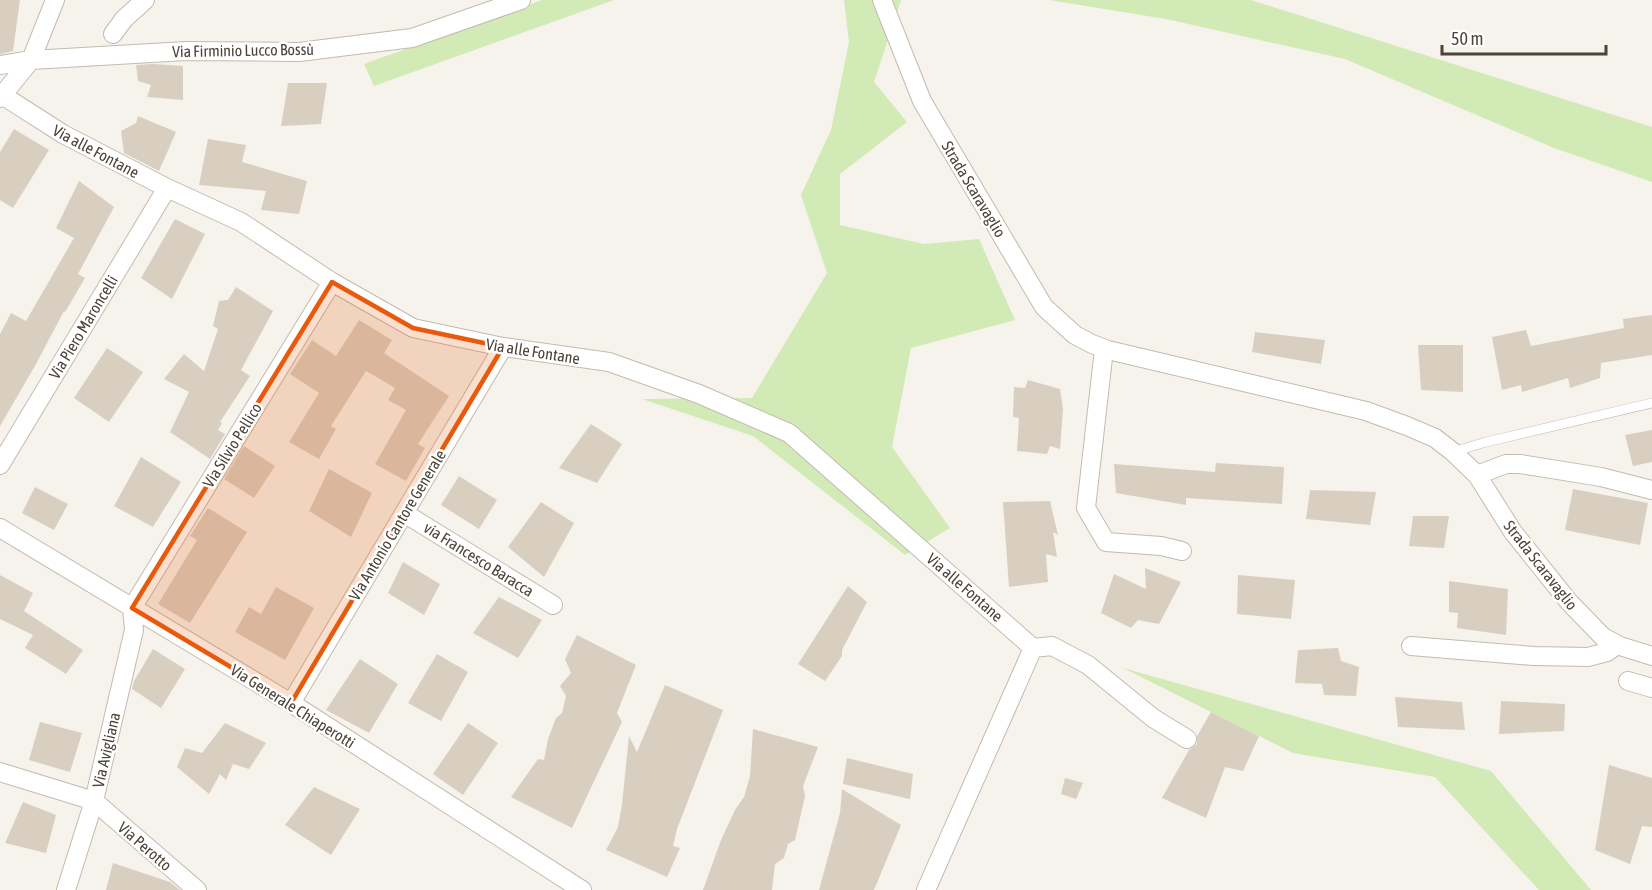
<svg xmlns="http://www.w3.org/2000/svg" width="1652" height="890" font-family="'Asap Condensed',sans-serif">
  <rect width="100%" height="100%" fill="#f6f3ec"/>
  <path fill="#d2eab5" d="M542,0h72l-240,86 -10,-22z
    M844,0h57l-27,82 33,40 -67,52v51l84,19 55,-5 36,81 -104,28 -19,99 58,81 -45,27 -152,-119 -111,-37 110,-1 75,-125 -26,-78 30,-65 18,-88z
    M1049,0h202l401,127v55l-98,-34 -209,-89 -179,-40z
    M1123,668l368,103 100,119h-52l-104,-113 -142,-24z"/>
  <path fill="#d8cfc1" d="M0,0h20l-7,51 -13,3z
    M153,64l30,2v34l-36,-3 4,-12 -13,-4 -2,-16z
    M288,83h39l-6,41 -40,2z
    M138,116l38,16 -17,39 -35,-18 -3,-22 15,-8z
    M14,129l35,21 -36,58 -13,-8v-48z
    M208,139l38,6 -4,17 65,19 -8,33 -38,-4 5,-19 -67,-6z
    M79,181l35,26 -36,67 7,4 -20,34 -1,-1 -28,53 -36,62v-92l11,-21 15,8 48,-83 -18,-10z
    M175,219l30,15 -33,65 -31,-21z
    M236,287l37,24 -32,59 9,6 -30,46 2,1 -4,7 7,4 -15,25 -40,-27 19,-40 -25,-13 20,-25 20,17 14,-42 -5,-3 6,-25 9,-1z
    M1652,315v40l-51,8 -1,15 -30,10 -2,-10 -46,14 -1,-7 -19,5 -10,-53 34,-7 5,16 93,-18 -1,-9z
    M359,320l33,20 -8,13 65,43 -31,48 7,4 -19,33 -31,-17 31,-54 -18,-10 7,-12 -29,-17 -35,55 5,3 -17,30 -30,-17 30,-49 -29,-19 22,-34 24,16z
    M1255,332l70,8 -4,24 -69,-12z
    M1418,345h45v47l-42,-2z
    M107,348l36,24 -34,50 -35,-24z
    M1028,380l32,9 3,20 -3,40 -10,-3 -3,8 -30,-3 2,-33 -6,-1 1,-30 11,1z
    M591,424l31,20 -25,39 -38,-15z
    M1652,430v32l-19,4 -8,-31z
    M244,446l31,20 -21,32 -30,-19z
    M141,457l40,25 -28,45 -39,-21z
    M1216,463l68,4 -2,37 -96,-6v7l-70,-12 -2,-29 101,8z
    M329,469l43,24 -21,44 -42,-26z
    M459,476l38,24 -18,29 -38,-24z
    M35,487l33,17 -14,26 -32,-17z
    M1573,489l75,14 -8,42 -75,-15z
    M1310,490l66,2 -6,33 -64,-6z
    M1050,501l8,34 -5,-3 4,25 -11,-3 2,28 -39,5 -6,-85z
    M541,502l33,21 -30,54 -36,-30z
    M208,508l39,24 -57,91 -32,-19 39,-64 -7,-4z
    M1413,516h36l-5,32 -35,-2z
    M403,562l37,22 -16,31 -36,-22z
    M1145,568l36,14 -22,42 -21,-4 -7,8 -30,-15 13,-39 32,15z
    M0,575l33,18 -9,18 59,39 -17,24 -41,-26 8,-13 -33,-16z
    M1238,575l57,5 -4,39 -54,-5z
    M1449,581l59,8 -2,46 -49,-7 1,-15 -9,-1z
    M848,586l19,16 -25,48v6l-17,25 -27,-17z
    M276,587l38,21 -29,52 -50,-28 14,-25 12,7z
    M499,597l43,23 -24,38 -45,-25z
    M577,635l59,30 -19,48 5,9 -50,106 -61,-31 27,-38 6,1 4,-21 8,-21 6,-5 4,-17 -6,-10 11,-13 -6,-14z
    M1338,648l3,13 18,6 -3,29 -32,-1 -2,-11 -27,-1 3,-33z
    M153,649l32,20 -24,39 -29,-19 2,-8z
    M437,654l31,18 -27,49 -33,-18z
    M360,659l38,25 -29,49 -43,-23z
    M665,685l58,25 -46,119 -4,17 7,2 -13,29 -61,-27 12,-23 4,-23 7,-68 8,16z
    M1395,697l67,5 3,28 -67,-3z
    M1501,701l64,3 -1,27 -65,3z
    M1211,712l48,24 -16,35 -18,-4 -19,51 -44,-20 27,-48 8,-6v-8z
    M40,722l42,11 -12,39 -41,-12z
    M225,723l41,20 -17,26 -16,-5 -7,16 -6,-6 -11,20 -32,-27 8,-19 17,5z
    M468,723l30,20 -35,52 -30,-21z
    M753,729l65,18 -15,39 2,10 -10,44 -7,4 -4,14 -9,6 -3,26h-69l18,-50 14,-30 9,-13 6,-21z
    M847,758l66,16 -3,25 -67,-15z
    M1609,765l43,13v49l-10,-1 -12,38 -35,-14z
    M1065,778l18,5 -7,16 -15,-5z
    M314,787l46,22 -29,46 -46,-30z
    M842,789l59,36 -27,65h-55l21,-77z
    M23,802l33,13 -10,38 -41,-10z
    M113,863l57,19 10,8h-74z"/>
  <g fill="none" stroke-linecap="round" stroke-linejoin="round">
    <g stroke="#c2bbae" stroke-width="10">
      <path id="service" d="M1453,452l33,-10 166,-39"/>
    </g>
    <g stroke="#c2bbae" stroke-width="20">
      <path id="minor" d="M882,0l40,101 122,206 31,28 17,9 16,6 258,61 41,15 28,12 18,14 24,23 36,57 56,70 34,35 17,9 32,10
        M113,34l11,-15 21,-19
        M0,65l31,-5 155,-9 113,1 113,-14 109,-38
        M2,95l61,39 104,54 74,34 91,60 81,46 90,19 106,15 90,32 90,39 244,215 19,-2 36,19 65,53 34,21
        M0,98l31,-38 24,-60
        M1104,349l-18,159 20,34 55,4 21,5
        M0,465l167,-277
        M1477,475l29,-11h14l81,13 51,13
        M404,513l149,92
        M0,528l291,175 291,187
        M132,608l200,-326
        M1411,646l123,10 54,1 19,-5 10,-7
        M1628,681l24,7
        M291,703l212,-356
        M0,772l94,29 103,89
        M66,890l28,-89 40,-171 -2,-22
        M926,890l107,-242"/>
    </g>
    <use href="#service" stroke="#fff" stroke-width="9"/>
    <use href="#minor" stroke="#fff" stroke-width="18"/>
  </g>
  <path fill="#e8590c" fill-opacity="0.2" stroke="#e8590c" stroke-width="4.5" stroke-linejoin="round" d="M332,282l81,46 90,19 -212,356 -159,-95z"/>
  <g text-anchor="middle" stroke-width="5" stroke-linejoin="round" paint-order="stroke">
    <g font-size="16" fill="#4b4439" stroke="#fff">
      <text transform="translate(243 50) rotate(-1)" y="6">Via Firminio Lucco Bossù</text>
      <text transform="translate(96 151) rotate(28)" y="6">Via alle Fontane</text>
      <text transform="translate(974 189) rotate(59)" y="6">Strada Scaravaglio</text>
      <text transform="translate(83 327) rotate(-59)" y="6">Via Piero Maroncelli</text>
      <text transform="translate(533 351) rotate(9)" y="6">Via alle Fontane</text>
      <text transform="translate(232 445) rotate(-58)" y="6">Via Silvio Pellico</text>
      <text transform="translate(397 525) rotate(-59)" y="6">Via Antonio Cantore Generale</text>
      <text transform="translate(479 559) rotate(32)" y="6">via Francesco Baracca</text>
      <text transform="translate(1541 565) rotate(52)" y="6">Strada Scaravaglio</text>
      <text transform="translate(965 587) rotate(41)" y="6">Via alle Fontane</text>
      <text transform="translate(293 706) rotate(32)" y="6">Via Generale Chiaperotti</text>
      <text transform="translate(106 750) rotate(-77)" y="6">Via Avigliana</text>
      <text transform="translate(145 846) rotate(41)" y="6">Via Perotto</text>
    </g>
  </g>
  <path d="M1442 45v9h164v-9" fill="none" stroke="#4b4439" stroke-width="3"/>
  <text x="1451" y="45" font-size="18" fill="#4b4439" stroke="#ffffff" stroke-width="4.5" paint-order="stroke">50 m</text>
</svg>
